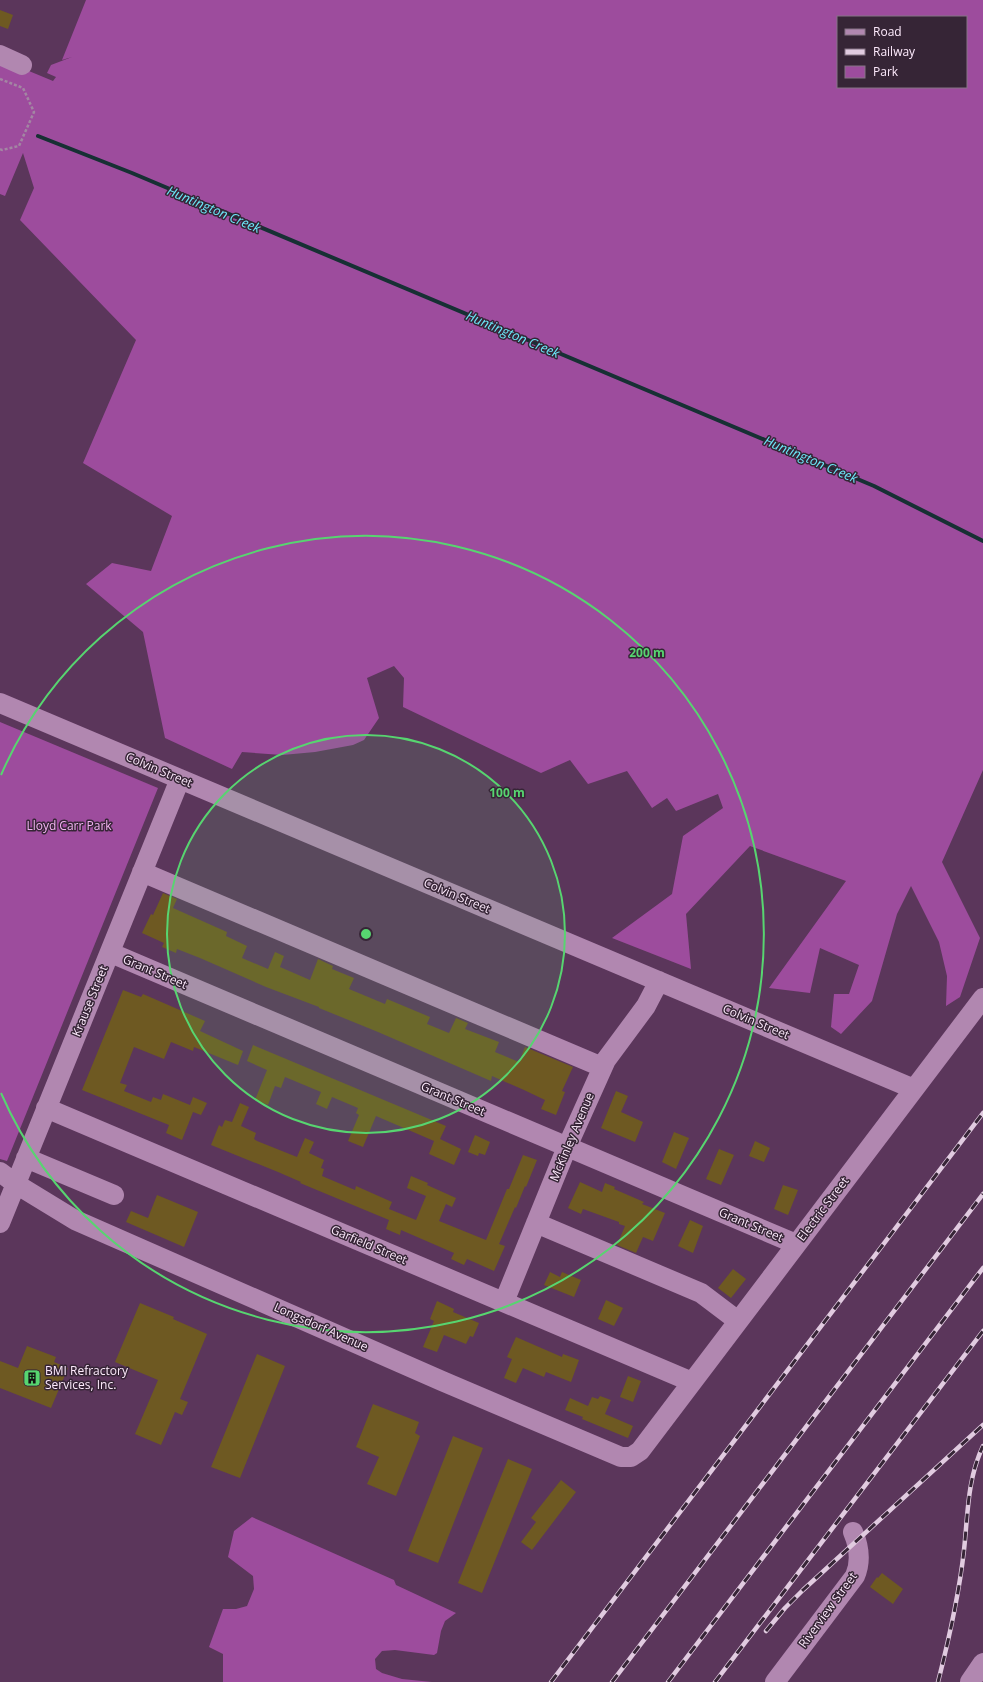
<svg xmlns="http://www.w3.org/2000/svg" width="983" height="1682" font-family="'Open Sans',sans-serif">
  <rect width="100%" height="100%" fill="#5b365b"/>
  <path fill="#9d4c9d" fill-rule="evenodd" d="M86,0h897v770l-41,92 38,76 -20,59 -14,9 1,-30 -8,-34 -28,-56 -14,28 -25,87 -31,33 -10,-7 3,-33h15l10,-29 -39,-17 -10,45 -41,-5 77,-107 -96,-35 -64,68 5,55 -79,-31 60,-44 11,-58 40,-28 -5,-14 -42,17 -9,-13 -15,10 -25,-37 -39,13 -18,-24 -29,13 -138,-66 1,-29 -10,-12 -27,12 12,40 -15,22 -11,5 -38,7 -33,3 -40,-3 -10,17 -67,-31 -22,-106 -57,-48 26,-21 39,8 21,-55 -89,-53 53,-123 -116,-120 14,-32 -11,-35 -18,43 -5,-2v-135l53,22 3,-4 -9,-4 4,-8 21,-8 -10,3zM838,17h128v70h-128z
    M0,722l158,66 -151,373 -7,-2z
    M252,1517l142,63 2,5 60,28 -11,8 -4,10 -4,22 -3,2 -39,-5 -13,1 -7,8 1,10 6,4 20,6 30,3h-209v-28l-14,-7 14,-38h13l11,-3 7,-17 -1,-13 -25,-19 6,-26z"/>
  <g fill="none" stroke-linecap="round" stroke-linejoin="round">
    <path stroke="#173034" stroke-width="4" d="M38,136l94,37 742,313 109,55"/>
  </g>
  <path fill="#6e5922" d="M0,10l13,5 -5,14 -8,-3z
    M163,893l14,6 -4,9 54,24 -1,4 21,10 -5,12 26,11 7,-17 9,4 -4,11 30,13 8,-21 15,7 -1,3 22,9 -5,11 36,15 2,-5 43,18 -3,7 22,9 7,-15 12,5 -3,6 34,13 -4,10 24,10 6,-15 48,20 -11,24 3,1 -9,23 -15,-6 4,-9 -21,-10 -32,-14 -1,5 -113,-49 -59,-24v-1l-53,-20 -66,-29 -23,-9 -1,4 -14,-6 2,-4 -22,-10 9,-19 2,1z
    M123,990l18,7 2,-3 62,27 -5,10 43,20 -5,14 -44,-18 -1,4 -22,-9 -7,17 -30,-12 -14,36 7,2 -3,6 27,11 2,-5 8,3 2,-6 27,11 3,-8 14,6 -6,12 -8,-3 -11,28 -16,-7 3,-8 -87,-35z
    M253,1045l193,81 -6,13 21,10 -7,16 -25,-11 5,-13 -58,-25 -13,31 -15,-6 11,-26 -3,-2 2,-5 -26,-11 -5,12 -11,-5 5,-12 -36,-15 -4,11 -6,-2 -7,19 -13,-5 12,-30 -20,-9z
    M616,1091l12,5 -7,16 22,10 -8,20 -34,-14z
    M240,1103l9,4 -8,19 15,7 -2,6 3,2 40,16 8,-19 9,4 -5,11 15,7 -3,8 3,1 -2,7 33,14 1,-4 36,16 -3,7 27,11 10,-24 -19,-8 4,-12 17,7 -1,2 29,13 -4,9 -6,-3 -7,17 47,19 21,-51h2l14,-34 14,5 -11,27 -1,-1 -9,22 -1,-1 -16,37 6,2 -11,25 -27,-12 -3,6 -13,-6 3,-6 -53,-23 -1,5 -14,-6 3,-9 -89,-37 1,-1 -23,-10 -67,-27 8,-20 3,2 3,-7 7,2z
    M674,1132l15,6 -13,31 -14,-7z
    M475,1135l15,7 -5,13 -6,-2 -1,3 -10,-4z
    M755,1141l15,7 -6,14 -15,-6z
    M719,1149l15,6 -13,30 -15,-6z
    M580,1182l22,10 3,-9 10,4 -1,2 30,13 -2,2 23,9 -12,28 -10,-4 -7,16 -19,-8 8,-19 -6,-2v-2l-36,-13 -2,5 -13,-6z
    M783,1185l15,5 -10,25 -14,-6z
    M157,1195l41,17 -14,35 -58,-25 5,-11 17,7z
    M690,1220l13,6 -10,27 -15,-7z
    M733,1269l13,10 -15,19 -13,-10z
    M550,1272l10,5 2,-5 19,8 -7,17 -30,-12z
    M606,1300l17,8 -9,18 -16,-7z
    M437,1301l17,8 -1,3 26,11 -6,14 -3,-1 -4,8 -22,-9 -7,17 -14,-5 11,-26 -4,-2z
    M140,1303l34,14 -1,2 34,15 -27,65 8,3 -6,13 -7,-3 -14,33 -26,-11 23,-54 -43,-18z
    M516,1337l46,20 1,-3 16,6 -8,22 -25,-10 -2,5 -21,-9 -7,15 -12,-5 8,-19 -5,-2z
    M27,1346l29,11 -2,5 14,6 -17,40 -51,-20v-27l18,7z
    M257,1354l28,12 -45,112 -29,-11z
    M628,1376l13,5 -8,21 -13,-5z
    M600,1396l11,4 -6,14 28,12 -5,12 -46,-19 1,-2 -18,-7 5,-12 18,8 4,-9 6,2z
    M373,1404l46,18 -4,11 5,3 -24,60 -29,-12 12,-27 -23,-10z
    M453,1436l30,12 -45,115 -30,-12z
    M508,1459l24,10 -50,124 -24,-10z
    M561,1480l15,12 -44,58 -11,-8 15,-20 -5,-4z
    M882,1573l21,16 -10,15 -23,-17 7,-10 1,1z"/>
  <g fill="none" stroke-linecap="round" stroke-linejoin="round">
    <path stroke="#a386a3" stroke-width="2.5" stroke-dasharray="3 2" stroke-linecap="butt" d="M0,79l23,9 11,24 -15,34 -17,4 -2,-1"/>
    <path stroke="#b187b0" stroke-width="20" d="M0,55l22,10
      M0,703l914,386
      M142,872l460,195
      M111,953l685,291
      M46,1108l646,274
      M26,1158l88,37
      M0,1172l16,12 59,36 367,161 179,76h10l9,-6 343,-453
      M0,1223l180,-444
      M536,1223l165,70 37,28
      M504,1302l63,-155 39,-87 40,-54 13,-25
      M775,1682l80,-106c6,-14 4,-30 -2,-44
      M970,1682l13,-19"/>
    <g stroke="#e1cbe0" stroke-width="4.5">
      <path id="rail" d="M766,1631l19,-23 18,-18 180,-165
        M551,1682l432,-569
        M612,1682l371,-488
        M668,1682l315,-414
        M715,1682l268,-351
        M938,1682c11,-43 21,-87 26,-132 4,-36 3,-70 19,-104"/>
    </g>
    <use href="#rail" stroke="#362536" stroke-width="3" stroke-dasharray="9" stroke-linecap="butt"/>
  </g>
  <circle cx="366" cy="934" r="199" fill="#57d570" fill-opacity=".12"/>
  <g fill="none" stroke="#57d570" stroke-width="2">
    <circle cx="366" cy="934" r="199"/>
    <path d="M1 775A398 398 0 1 1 1 1093"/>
  </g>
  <defs>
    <g id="building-square" transform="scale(0.9)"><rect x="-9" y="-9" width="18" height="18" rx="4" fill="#57d570" stroke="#362536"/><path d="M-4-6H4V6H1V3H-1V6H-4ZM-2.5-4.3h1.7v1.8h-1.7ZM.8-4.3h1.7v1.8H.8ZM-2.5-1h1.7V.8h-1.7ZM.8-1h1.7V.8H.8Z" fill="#111"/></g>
  </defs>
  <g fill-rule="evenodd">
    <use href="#building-square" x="32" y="1378"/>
  </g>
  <g text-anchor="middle" stroke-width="3" stroke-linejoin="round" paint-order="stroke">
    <g font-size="12" fill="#fdeafc" stroke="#362536">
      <text transform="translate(159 770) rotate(23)" y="4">Colvin Street</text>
      <text transform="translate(457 896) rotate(23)" y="4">Colvin Street</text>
      <text transform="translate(155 972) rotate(23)" y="4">Grant Street</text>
      <text transform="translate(90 1001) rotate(-68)" y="4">Krause Street</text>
      <text transform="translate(756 1022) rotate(23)" y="4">Colvin Street</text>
      <text transform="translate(453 1099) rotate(23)" y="4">Grant Street</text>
      <text transform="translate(572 1137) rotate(-67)" y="4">McKinley Avenue</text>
      <text transform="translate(823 1209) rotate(-53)" y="4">Electric Street</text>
      <text transform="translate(751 1225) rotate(23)" y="4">Grant Street</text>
      <text transform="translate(369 1245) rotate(23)" y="4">Garfield Street</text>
      <text transform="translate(321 1327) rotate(24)" y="4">Longsdorf Avenue</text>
      <text transform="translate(828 1610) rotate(-54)" y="4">Riverview Street</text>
    </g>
    <g font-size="12" fill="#f4b3f3" stroke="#362536">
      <text x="69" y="830">Lloyd Carr Park</text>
    </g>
    <g font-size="12" fill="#fdeafc" stroke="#362536" text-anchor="start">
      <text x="45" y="1375">BMI Refractory<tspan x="45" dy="14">Services, Inc.</tspan></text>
    </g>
    <g font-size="13" font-style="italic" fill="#6ce8f9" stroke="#362536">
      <text transform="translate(214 209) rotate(23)" y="5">Huntington Creek</text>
      <text transform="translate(513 334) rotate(23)" y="5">Huntington Creek</text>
      <text transform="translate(811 459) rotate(23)" y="5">Huntington Creek</text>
    </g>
  </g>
  <circle cx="366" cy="934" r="6" fill="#57d570" stroke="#362536" stroke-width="2"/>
  <g font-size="12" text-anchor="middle" font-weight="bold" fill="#57d570" stroke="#362536" stroke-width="3" stroke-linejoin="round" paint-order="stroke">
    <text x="647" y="657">200 m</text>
    <text x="507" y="797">100 m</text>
  </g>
  <rect x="837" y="16" width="130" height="72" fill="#362536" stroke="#867485"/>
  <rect x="845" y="29" width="20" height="6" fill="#b187b0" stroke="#867485"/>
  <text x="873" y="36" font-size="12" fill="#fdeafc">Road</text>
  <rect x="845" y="49" width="20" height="6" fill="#e1cbe0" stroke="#867485"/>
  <text x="873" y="56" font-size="12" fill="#fdeafc">Railway</text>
  <rect x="845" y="66" width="20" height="12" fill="#9d4c9d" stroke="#867485"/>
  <text x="873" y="76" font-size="12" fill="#fdeafc">Park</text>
</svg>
